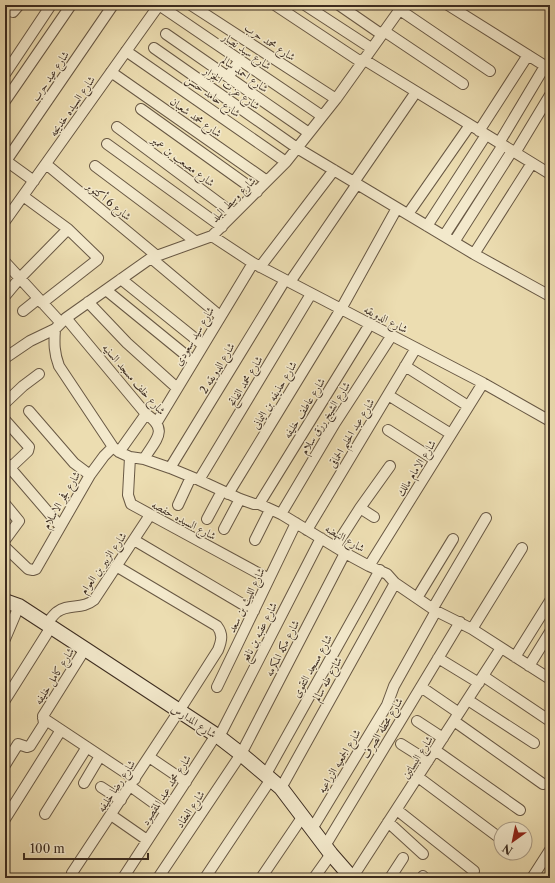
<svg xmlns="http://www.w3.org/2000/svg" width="555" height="883" font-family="'Libre Caslon Text',Amiri,serif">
  <rect width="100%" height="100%" fill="#ecddb1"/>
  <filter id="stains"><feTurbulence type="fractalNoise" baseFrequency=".005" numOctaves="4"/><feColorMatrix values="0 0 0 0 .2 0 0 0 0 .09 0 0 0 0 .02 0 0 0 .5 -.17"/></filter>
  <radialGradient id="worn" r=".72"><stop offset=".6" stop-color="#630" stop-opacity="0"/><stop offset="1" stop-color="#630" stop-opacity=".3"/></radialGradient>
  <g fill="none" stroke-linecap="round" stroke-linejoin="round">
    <g stroke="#685844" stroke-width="12">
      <path id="street" d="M159,5l163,111
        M191,5l145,94
        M275,5l86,57
        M305,5l66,43
        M339,5l42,29
        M448,5l102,64
        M5,9l8,3 6,-7
        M400,10l90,61
        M384,31l79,53
        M166,34l143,99
        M154,48l143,100 177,106 76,42
        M126,51l160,111
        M363,59l187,115
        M111,72l156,109
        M5,74l46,-69
        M228,77l12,-17
        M5,101l66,-96
        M141,109l116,83
        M117,127l117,87
        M479,131l49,-76
        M499,143l46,-77
        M107,144l115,83
        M515,153l35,-58
        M5,160l29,21
        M6,161l107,-156
        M46,164l111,92
        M95,166l100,75
        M354,182l62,-90
        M23,196l45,33 30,29 -1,2 -55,43
        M408,214l62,-89
        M5,221l154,-216
        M427,226l59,-91
        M212,236l41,27 230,120 67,38
        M444,236l59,-91
        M454,242l58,-91
        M474,254l58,-91
        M151,258l69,58
        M5,262l56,61
        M260,267l74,-97
        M121,279l82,66
        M290,282l67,-98
        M106,290l87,71
        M5,296l15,-18 48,-49
        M88,302l39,41 50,45
        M23,311l15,-12
        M66,318l80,96c24,16 9,26 -2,45
        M55,329c-1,14 -1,24 4,37l54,81 6,5 11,5 14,2 26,9 29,12 41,19 14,5h5l22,10 64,39 24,13 18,8 8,9 41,28 36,18 78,50
        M5,358l25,-17 25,-12 11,-11 85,-60 61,-22 74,-74 50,-63 67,-94
        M405,366l63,40
        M388,395l63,39
        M5,403l18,-17 16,-12
        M29,411l45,52 16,12
        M5,420l24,27 -1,4 -18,17
        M157,422l96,-159
        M388,430l47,30
        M119,452l27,-38
        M130,457l-2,38 3,9 138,75
        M5,462l55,64
        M170,468l115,-188
        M199,480l112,-186
        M228,494l113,-185 56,-101
        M5,504l14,17 -14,19
        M259,504l111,-180
        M178,505l13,-28
        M360,508l14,9
        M281,514l54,-91 57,-88
        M207,519l15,-28
        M224,529l16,-30
        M307,530l109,-182
        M134,540l120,71
        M255,540l15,-30
        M5,547l23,22 5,1 3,-1 54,-94 14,-19 9,-9
        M335,547l25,-39 30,-42
        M369,566l114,-183
        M417,598l36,-59
        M433,608l53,-90
        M46,624c4,-4 7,-9 11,-12 11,-9 25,-2 37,-12l56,-85
        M472,629l50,-81
        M5,639l14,-33
        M515,657l35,-56
        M438,658l41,25
        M529,666l21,-34
        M483,676l67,45
        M217,687l79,-164
        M421,687l38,26
        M5,700l46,-73
        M468,700l66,43
        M43,718l92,61
        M417,721l26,17
        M454,721l89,63
        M219,737l102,-199
        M401,744l27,17
        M435,750l85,60
        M149,757l37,25
        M5,765l13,-21 9,3 3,-1 14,-22 -1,-8 42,-67
        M266,774l114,-204
        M418,777l83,62
        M84,783l16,-27
        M130,786l36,26
        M101,787l20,13
        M281,788l114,-205
        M397,810l77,61
        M45,814l42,-67
        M111,815l36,25
        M5,819l56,-89
        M388,822l35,32
        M312,829l75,-124 7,-19 42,-75
        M325,846l135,-224
        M72,873l107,-162 39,-61c4,-10 5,-16 -1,-24l-101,-60
        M123,878l93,-143
        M158,878l83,-124 104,-201
        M205,878l66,-99
        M261,878l42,-62
        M314,878l17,-24
        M352,878l149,-230
        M390,878l13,-20
        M422,878l1,-2
        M532,878l18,-28"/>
    </g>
    <g stroke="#3c2c20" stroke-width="16">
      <path id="secondary" d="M5,601l14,5 66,43 134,88 22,17 40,34 50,66 21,24"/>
    </g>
    <use href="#street" stroke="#f3e9cc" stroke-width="10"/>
    <use href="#secondary" stroke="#f3e9cc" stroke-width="14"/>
  </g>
  <g text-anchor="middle" stroke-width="3" stroke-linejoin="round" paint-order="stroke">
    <g font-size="11" fill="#3c2c20" stroke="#f3e9cc">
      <text transform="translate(270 42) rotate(33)" y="4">شارع محمد حرب</text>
      <text transform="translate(247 51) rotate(34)" y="4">شارع سيد نصار</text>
      <text transform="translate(245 74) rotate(35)" y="4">شارع احمد سالم</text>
      <text transform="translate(50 76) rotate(-56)" y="4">شارع عيد حرب</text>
      <text transform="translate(232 88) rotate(35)" y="4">شارع عزت الجزار</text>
      <text transform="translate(213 96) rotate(35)" y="4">شارع حامد حسن</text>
      <text transform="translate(72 106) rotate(-55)" y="4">شارع السيده خديجه</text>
      <text transform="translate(196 117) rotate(35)" y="4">شارع محمد شعبان</text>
      <text transform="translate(183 161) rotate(37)" y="4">شارع مصعب بن عمير</text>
      <text transform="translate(233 199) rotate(-45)" y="4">شارع وسط البلد</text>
      <text transform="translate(109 201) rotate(39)" y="4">شارع 6 أكتوبر</text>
      <text transform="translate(386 319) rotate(27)" y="4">شارع الدويقه</text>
      <text transform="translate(194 336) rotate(-59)" y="4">شارع سيد سعودى</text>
      <text transform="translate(217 368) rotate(-59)" y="4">شارع الدويقه 2</text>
      <text transform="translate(134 379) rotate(49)" y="4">شارع خلف مسجد السنيه</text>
      <text transform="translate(245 381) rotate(-59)" y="4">شارع محمد الفاتح</text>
      <text transform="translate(274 395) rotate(-59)" y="4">شارع حذيفه بن اليمانى</text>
      <text transform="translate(304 408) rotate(-58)" y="4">شارع عاطف خليفه</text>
      <text transform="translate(325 418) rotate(-58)" y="4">شارع الشيخ رزق سلام</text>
      <text transform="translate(351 433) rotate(-59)" y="4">شارع عبد الحليم الحماقى</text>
      <text transform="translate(416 468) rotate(-58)" y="4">شارع الامام مالك</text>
      <text transform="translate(61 500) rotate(-60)" y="4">شارع فجر الاسلام</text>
      <text transform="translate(184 520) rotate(28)" y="4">شارع السيده حفصه</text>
      <text transform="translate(345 538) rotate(30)" y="4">شارع النهضه</text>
      <text transform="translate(103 563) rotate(-55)" y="4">شارع الزبير بن العوام</text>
      <text transform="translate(246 600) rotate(-64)" y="4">شارع الليث بن سعد</text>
      <text transform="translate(259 632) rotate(-63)" y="4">شارع عقبه بن نافع</text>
      <text transform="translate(282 648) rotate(-63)" y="4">شارع مكه المكرمه</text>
      <text transform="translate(312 666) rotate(-61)" y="4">شارع مسجد التقوى</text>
      <text transform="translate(54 676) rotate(-58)" y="4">شارع كامل خليفه</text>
      <text transform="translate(327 679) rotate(-61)" y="4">شارع طه سالم</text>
      <text transform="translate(194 721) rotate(33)" y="4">شارع المدارس</text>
      <text transform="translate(382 728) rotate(-59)" y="4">شارع محطه الصرف</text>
      <text transform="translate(417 757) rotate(-57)" y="4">شارع البساتين</text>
      <text transform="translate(339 761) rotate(-59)" y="4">شارع الجمعيه الزراعيه</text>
      <text transform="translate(116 786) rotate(-57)" y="4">شارع رضا خليفه</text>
      <text transform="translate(166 790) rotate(-57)" y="4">شارع محمد عبد المقصود</text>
      <text transform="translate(190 809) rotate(-56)" y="4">شارع العقاد</text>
    </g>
  </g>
  <rect width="555" height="883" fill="none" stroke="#ecddb1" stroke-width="20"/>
  <rect x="6" y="6" width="543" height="871" fill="none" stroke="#3c2c20" stroke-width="2"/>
  <rect x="10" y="10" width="535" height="863" fill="none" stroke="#3c2c20"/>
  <g transform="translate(513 841) rotate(213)"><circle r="19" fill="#f3e9cc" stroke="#aa9d87"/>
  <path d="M0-3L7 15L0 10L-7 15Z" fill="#8f2418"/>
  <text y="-6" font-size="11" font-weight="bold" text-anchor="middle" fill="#3c2c20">N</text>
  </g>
  <path d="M24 853v6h124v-6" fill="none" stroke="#3c2c20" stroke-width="2"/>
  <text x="30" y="853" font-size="12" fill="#3c2c20" stroke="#f3e9cc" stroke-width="3" paint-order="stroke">100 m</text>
  <rect width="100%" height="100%" filter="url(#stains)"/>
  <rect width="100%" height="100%" fill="url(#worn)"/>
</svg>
